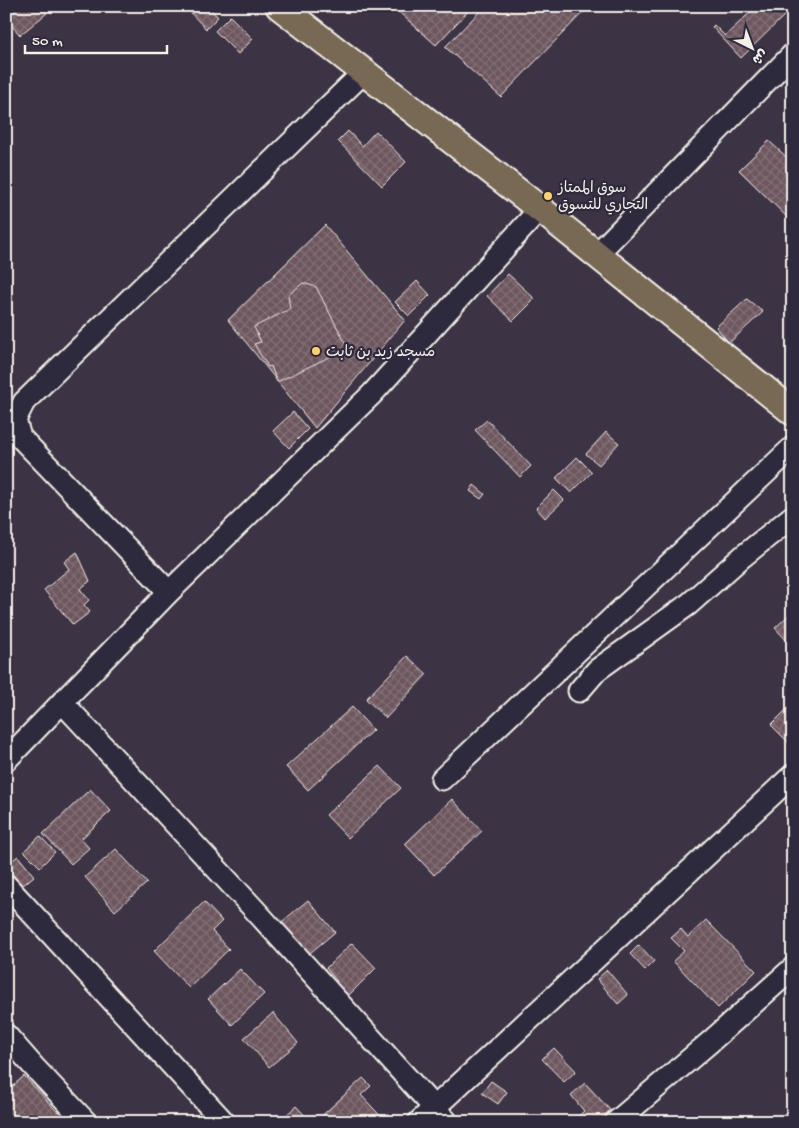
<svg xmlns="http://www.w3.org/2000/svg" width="799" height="1128" font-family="'Gochi Hand','Playpen Sans Arabic',sans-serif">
  <defs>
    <pattern id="building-cross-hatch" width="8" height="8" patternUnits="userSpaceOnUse" patternTransform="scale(1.25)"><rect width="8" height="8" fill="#6e565f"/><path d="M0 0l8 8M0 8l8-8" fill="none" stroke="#836f76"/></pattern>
  </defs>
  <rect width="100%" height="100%" fill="#3c3344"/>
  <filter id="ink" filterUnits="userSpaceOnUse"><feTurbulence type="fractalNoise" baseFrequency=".02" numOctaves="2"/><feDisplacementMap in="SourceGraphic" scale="10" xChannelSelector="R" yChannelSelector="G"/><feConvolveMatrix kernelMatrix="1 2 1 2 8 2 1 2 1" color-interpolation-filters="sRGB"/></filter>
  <g filter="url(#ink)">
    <path fill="url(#building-cross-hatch)" stroke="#f4f1e8" d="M20,6h21l6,7 -27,22 -14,-16z
      M184,6h24l10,11 -12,12z
      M392,6h81l-37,39z
      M485,6h104l-88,91 -56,-50z
      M757,6l36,1 -52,51 -29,-31 2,-2 11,11z
      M230,16l23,23 -15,15 -23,-23z
      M348,131l14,15 14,-15 30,31 -24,24 -44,-45z
      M769,141l24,22v60l-54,-53z
      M325,225l80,95 -90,108 -87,-108z
      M508,274l27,25 -22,22 -26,-25z
      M417,281l13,14 -21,21 -14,-14z
      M303,283l13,4 32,61 -71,34 -6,-16 -3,1 -14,-23 7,-2 -7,-15 36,-18 -2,-14z
      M747,299l16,13 -34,31 -13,-16z
      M293,412l15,17 -19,19 -16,-17z
      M487,420l44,46 -11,11 -45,-47z
      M606,432l13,11 -20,22 -13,-11z
      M577,457l15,15 -21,21 -15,-15z
      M474,485l11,9 -4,5 -11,-8z
      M554,490l10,10 -19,18 -9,-10z
      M77,552l13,29 -10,8 9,11 -5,5 6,7 -17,13 -29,-35 25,-21 -5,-7z
      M793,611v36l-18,-19z
      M407,656l20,18 -41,44 -20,-19z
      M352,707l21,23 -65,60 -22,-23z
      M789,707l4,4v36l-22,-22z
      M380,766l21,22 -53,50 -22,-23z
      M90,789l21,22 -30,28 8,9 -18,16 -28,-30z
      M452,799l30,32 -48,44 -29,-31z
      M40,836l15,16 -15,15 -16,-16z
      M116,849l31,34 -32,28 -30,-34z
      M18,856l16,20 -23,19 -5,-6v-24z
      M308,900l27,32 -31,26 -27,-32z
      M204,902l18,19 -10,10 17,18 -40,39 -35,-37z
      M706,920l50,51 -38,37 -45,-47 11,-10 -13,-13 10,-9 7,8z
      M352,943l24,25 -35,35 -13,-13 9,-9 -11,-13z
      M639,945l15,16 -9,9 -15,-16z
      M240,969l24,25 -32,31 -24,-26z
      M607,970l21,25 -10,9 -21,-25z
      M273,1013l25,30 -29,24 -25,-29z
      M554,1048l22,23 -12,11 -22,-23z
      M24,1076l43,46h-59l-2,-2v-28z
      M363,1078l8,8 -10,9 25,27h-71z
      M491,1081l16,11 -9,12 -16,-11z
      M585,1083l25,27 -13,12h-25l12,-11 -13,-16z
      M296,1106l15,16h-27l-2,-3z"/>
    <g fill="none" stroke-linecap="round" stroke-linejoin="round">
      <g stroke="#f4f1e8" stroke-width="25">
        <path id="minor" d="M596,255l197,-201
          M169,592l-149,-155 -5,-17 9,-18 340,-330
          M579,691l18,-21 92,-66 53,-47 51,-41
          M62,702l192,207 193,213
          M6,760l163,-168 203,-198 168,-185
          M442,779l351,-332
          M6,885l218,237
          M6,1035l28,32 52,55
          M419,1122l374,-347
          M616,1122l94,-80 83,-74"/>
      </g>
      <g stroke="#f4f1e8" stroke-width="30">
        <path id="major" d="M279,6l261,203 253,203"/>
      </g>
      <use href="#minor" stroke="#2f2a3d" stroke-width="21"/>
      <use href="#major" stroke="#786954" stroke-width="26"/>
    </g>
  </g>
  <g fill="#ffd166" stroke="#2f2a3d" stroke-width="2">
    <circle cx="548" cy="196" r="5"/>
    <circle cx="316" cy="351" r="5"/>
  </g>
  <g text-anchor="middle" stroke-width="4.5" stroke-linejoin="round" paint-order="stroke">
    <g font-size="15" fill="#f4f1e8" stroke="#2f2a3d" text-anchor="start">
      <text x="558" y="192">سوق الممتاز<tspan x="558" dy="17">التجاري للتسوق</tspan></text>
      <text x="326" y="356">مسجد زيد بن ثابت</text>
    </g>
  </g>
  <rect width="799" height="1128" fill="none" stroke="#2f2a3d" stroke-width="25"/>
  <rect x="12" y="12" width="774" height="1103" fill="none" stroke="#f4f1e8" stroke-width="2" filter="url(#ink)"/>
  <g transform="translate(752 48) rotate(138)" stroke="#2f2a3d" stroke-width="4" paint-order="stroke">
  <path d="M0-4L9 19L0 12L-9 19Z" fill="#f4f1e8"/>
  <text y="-8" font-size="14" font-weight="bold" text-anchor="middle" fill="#f4f1e8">ش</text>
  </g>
  <path d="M25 45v8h142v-8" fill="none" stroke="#f4f1e8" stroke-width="2.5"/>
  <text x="32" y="45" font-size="15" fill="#f4f1e8" stroke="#2f2a3d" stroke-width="4" paint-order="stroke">50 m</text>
</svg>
